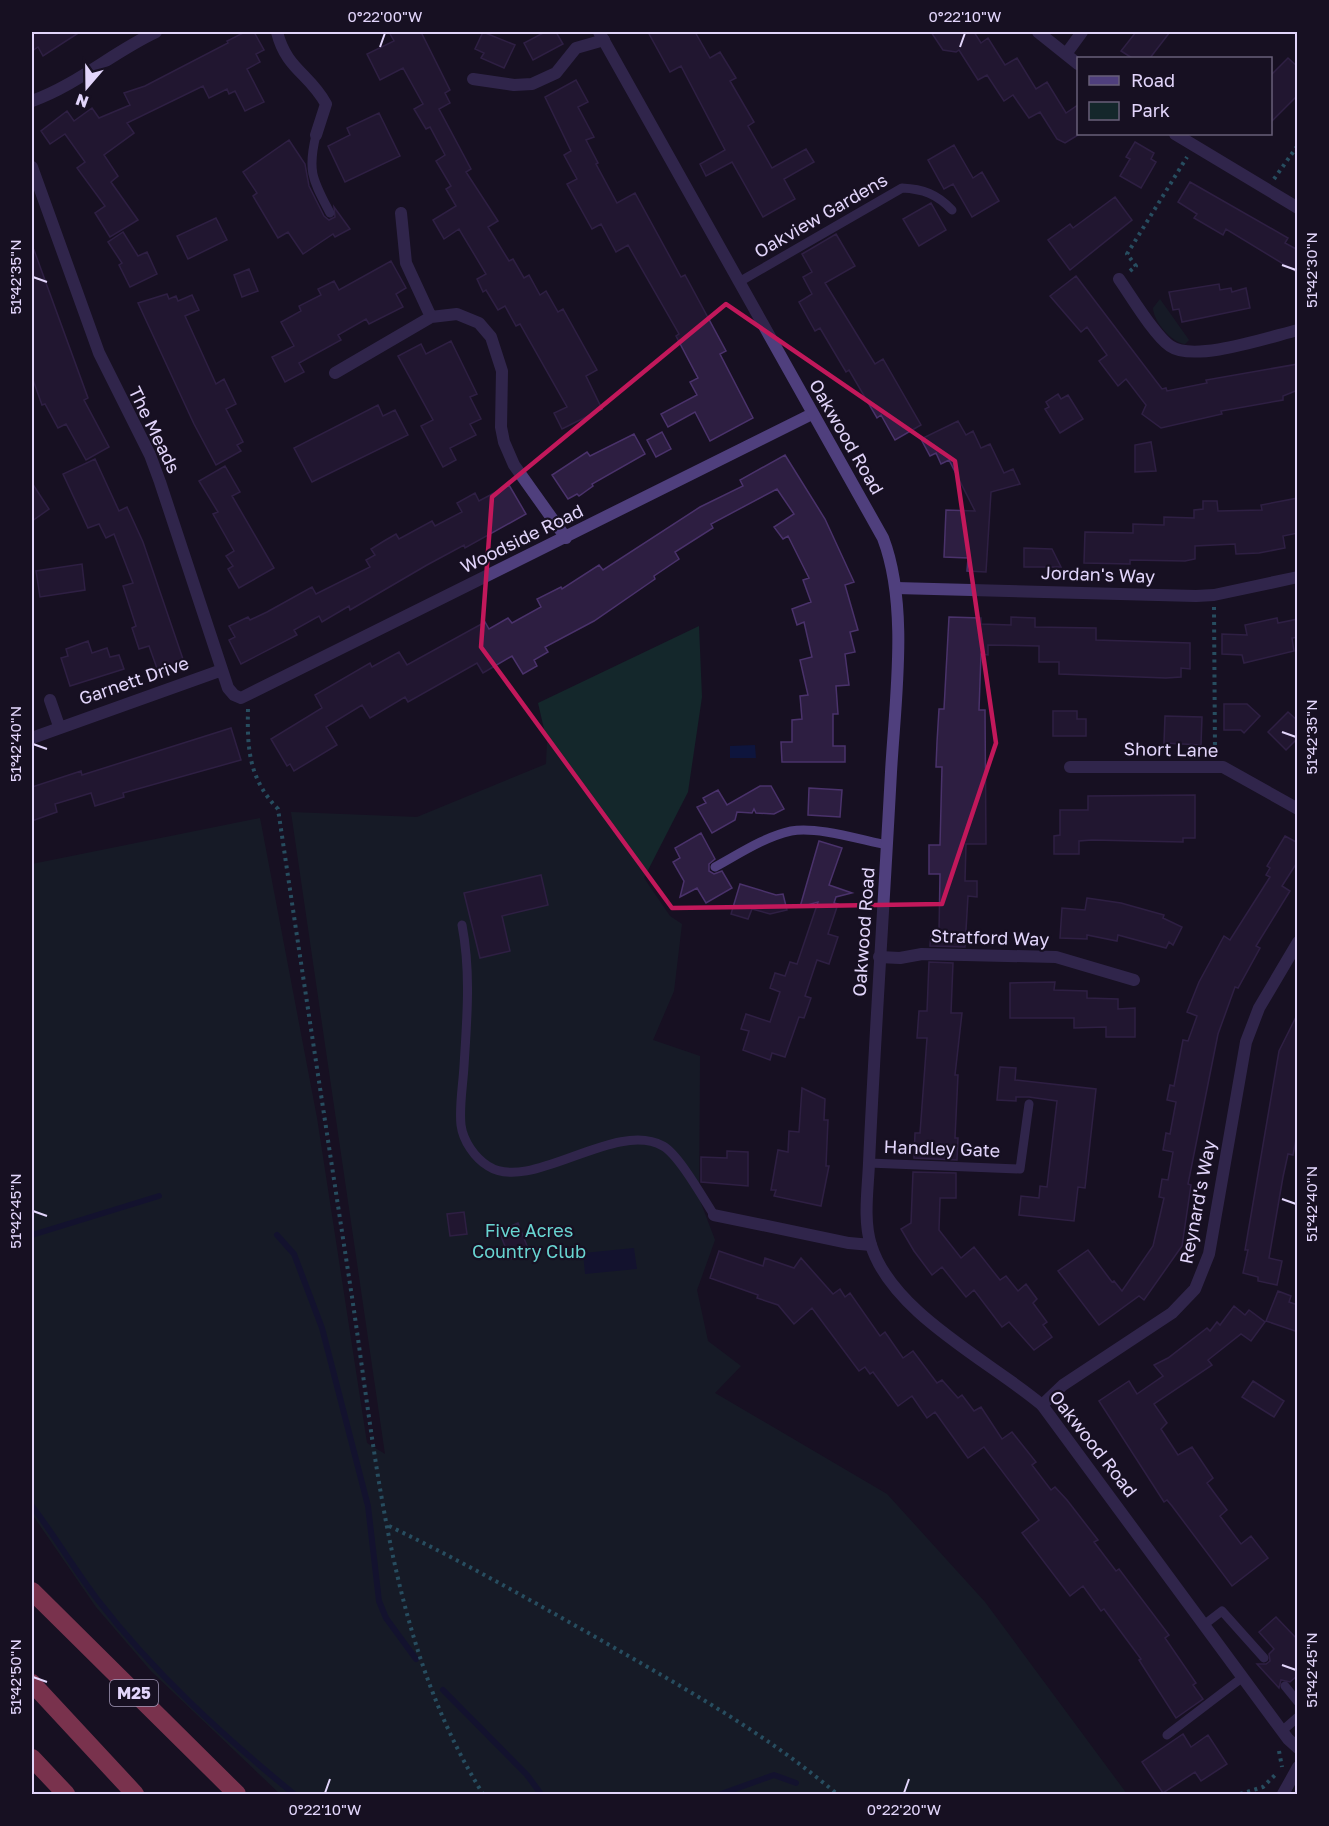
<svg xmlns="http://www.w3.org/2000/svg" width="1329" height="1826" font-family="'Golos Text',sans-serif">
  <rect width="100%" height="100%" fill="#171022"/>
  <path fill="#14272b" d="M1160,299l29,41 -4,4c-14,-2 -31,-22 -32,-36z
    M699,626l3,71 -14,95 -44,86 26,38 12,8 -8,67 -21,49 47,16 -1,142 16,42 -18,50 11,51 33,25 -26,27 172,101 98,108 142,192h-847l-129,-123 -55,-64 -64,-93v-650l228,-46 57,300 50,325 18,11 -94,-642 126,5 129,-53 1,-22 -9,-39z"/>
  <path fill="#0e153d" d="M755,745l1,13h-26v-12z
    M634,1248l3,21 -52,5 -2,-21z"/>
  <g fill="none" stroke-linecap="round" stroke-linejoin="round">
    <path stroke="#0e153d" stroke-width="6" d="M32,1235l127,-39
      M277,1235l17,19 28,74 46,178 11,95 7,17 30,41
      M32,1506c23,30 42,63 65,93 57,74 125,136 197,195
      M443,1690l84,85 14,19
      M721,1794l53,-19 22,8"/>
  </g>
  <path fill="#2d1e41" stroke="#4a326b" stroke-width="1.5" d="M32,32h48l-37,24 -5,-9 -6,4z
    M245,32h9l10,18 -8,4 4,8 -13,7 17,33 -19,9 -10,-20 -6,3 -2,-5 -18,9 -6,-12 -76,37 7,10 -30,22 14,21 -7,6 27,38 -28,17 -15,-24 10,-7 -28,-38 8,-6 -20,-28 -15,10 -9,-13 26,-20 7,10 18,-13 7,10 31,-13 -6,-12 21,-7 83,-43 -1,-2z
    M389,32h32l29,58 -5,3 5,10 -11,6 32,60 -5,3 32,49 -10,6 21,34 4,-2 11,19 5,-3 11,20 6,-4 12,21 5,-3 34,61 -11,6 16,33 -40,20 -8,-16 13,-6 -47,-83 -4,2 -11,-20 -7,4 -12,-20 -3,2 -6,-13 9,-5 -27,-45 -15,10 -11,-19 23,-14 -10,-17 5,-3 -15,-25 9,-6 -15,-28 -4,2 -12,-20 9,-5 -20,-36 -23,12 -13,-26 27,-13z
    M483,32l32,13 -11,23 -23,-10 3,-5 -9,-4z
    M545,32h11l7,12 -30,16 -9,-17z
    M648,32h47l15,26 10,-6 16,26 -6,3 24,41 -6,4 24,42 34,-19 8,13 -30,17 11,20 -32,18 -31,-55 -26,14 -6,-12 25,-14 -44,-84 -11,6z
    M931,32h43l7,11 7,-5 17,27 12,-7 19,31 11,-7 19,31 12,-8v30l-13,8 -8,-4 -17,-27 -11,6 -16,-23 -9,6 -17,-26 -9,5 -19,-30 -3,2 -13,-2z
    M1136,32h34l-20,26h-18l-11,-7z
    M1288,58l10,9v28l-28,28v-47z
    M576,80l12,22 -10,5 16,30 -8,3 12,23 -2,1 21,39 18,-10 46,84 4,-2 41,76 -6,3 33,64 -43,23 -15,-29 -27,15 -7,-13 36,-19 -7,-13 8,-4 -22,-42 3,-2 -51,-89 -12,7 -15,-28 -9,5 -25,-45 10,-5 -13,-24 7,-4 -26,-54z
    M379,113l21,43 -55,26 -17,-36 22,-11 -3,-7z
    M289,140l16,24 4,22 15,30 5,4 6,-3 -1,-10 16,22 -15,8 -2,-3 -30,20 -15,-22 -10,6 -25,-42 4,-3 -14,-21z
    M1135,142l19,11 -3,6 5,3 -15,26 -21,-12 10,-17 -4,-2z
    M954,145l19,33 9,-6 17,29 -27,16 -19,-33 -9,5 -16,-29z
    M1190,182l98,56 -3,5 13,7v23l-72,-44 -3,6 -29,-17 3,-4 -19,-12z
    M1115,197l17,23 -62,50 -22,-30 22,-16 3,4z
    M931,203l15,27 -27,16 -16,-27z
    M216,218l11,22 -39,19 -11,-23z
    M123,232l15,24 9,-4 10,22 -27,13 -11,-22 3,-2 -14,-21z
    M836,234l19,32 -30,17 50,81 8,-5 38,66 -26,15 -14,-25 -4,3 -28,-48 -3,2 -26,-44 -5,3 -16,-29 13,-8 -9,-17 9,-5 -10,-18z
    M32,250h2l54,148 -4,2 25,47 -23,13 -20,-36 -8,4 -13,-24 -3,1 -10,-28z
    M391,261l15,27 -10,6 7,13 -34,17 -3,-5 -28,16 3,5 -42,23 5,9 -19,10 -13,-25 22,-11 -13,-24 20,-11 -2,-5 22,-11 -3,-6 16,-8 5,9z
    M249,269l9,22 -16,6 -8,-22z
    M1076,276l86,113 4,-1 1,3 40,-8 -1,-3 92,-16v26l-15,6v4l-62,11 1,3 -61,14 -19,-14 4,-9 -20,-26 -8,7 -19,-25 8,-6 -20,-28 -6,5 -31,-36z
    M1219,284l1,6 11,-2 1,4 14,-4 4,20 -68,14 -3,-13 -6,1 -4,-18z
    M167,294l2,5 7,-3 2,5 14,-6 7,15 -14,6 31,68 8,-5 12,25 -10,5 17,33 -6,3 4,6 -25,14 -22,-41 -56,-121z
    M451,341l26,53 -7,3 11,22 -11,5 6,11 -26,13 6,12 -13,7 -22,-41 12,-6 -35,-64 23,-12 5,10z
    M1058,394l3,5 7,-4 15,24 -23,14 -15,-24 4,-2 -3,-5z
    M378,405l5,11 12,-6 13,25 -96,47 -18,-34z
    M958,421l8,14 7,-4 8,17 9,-4 14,29 9,-4 7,15 -29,8 -5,80 -19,-1 1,-13 -24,-1 2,-47 29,1 -26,-51 -8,4 -5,-11 -6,3 -9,-17z
    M662,432l9,17 -15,8 -9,-17z
    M634,434l11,20 -53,30 1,2 -14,10 -2,-2 -9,5 -16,-24 35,-23 3,4z
    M1151,442l5,29 -21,1v-27z
    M785,455l40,64 29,63 -9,3 13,45 -8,2 5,20 -10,2 4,31 -13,1 2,28h-5v32h12v16h-63l-1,-20h11v-22l10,-1 -2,-23 8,-1 -8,-35 12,-3 -8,-35 -7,3 -5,-16 19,-7 -8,-22 6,-2 -21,-42 -5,3 -9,-12 20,-13 -17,-25 -66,35 2,4 -38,24 4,7 -25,17 1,3 -61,42 -49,26 3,5 -14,8 3,6 -14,8 -11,-18 -29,17 -6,-10 -69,39 -3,-5 -35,21 -8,-13 -36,22 11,18 -43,26 -4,-7 -3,2 -16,-27 51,-31 -7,-13 55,-32 2,4 27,-15 8,13 78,-43 4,7 19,-11 4,5 29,-16 -4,-8 24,-12 1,2 37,-24 4,5 97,-63 43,-21 -3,-6z
    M95,459l24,52 8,-4 16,35 42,123 -26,9 -10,-28 -10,3 -7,-21 4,-2 -13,-40 10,-3 -19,-49 -8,4 -7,-14 -11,4 -25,-54z
    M225,466l15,26 -8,4 42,72 -35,20 -11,-19 5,-3 -7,-10 8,-5 -21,-37 5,-2 -19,-31z
    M32,483l17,26 -17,12z
    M509,485l17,29 -61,34 -1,-3 -37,20 -77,45 -1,-4 -27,16 -3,-6 -25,14 3,5 -56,29 -12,-24 6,-3 -6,-11 19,-9 2,3 17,-8 45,-25 4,7 54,-27 -4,-7 9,-5 -4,-6 13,-8 12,-7 3,5 33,-18 3,5 27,-14 -5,-9 18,-10 4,8z
    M1298,498v35l-15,3 2,12 -26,5 -23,1 -1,-10 -40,2v13l-10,2 -55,-1v4l-46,-1 1,-31 48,1v-9l31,1v-8l30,1v-8l9,-1v-8h14l1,10 44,-1 -1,-5z
    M1024,548l28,1 9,18h-37z
    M82,564l3,26 -45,7 -4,-26z
    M949,617l32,1v6l30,1v-8l24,1v9l61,1v12l94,3v26l-9,-1v9l-15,1 -107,-4v-12h-20v-16l-51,-1v10l-7,-1 -2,56h6l1,134h-20l-1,37h12v16l-9,-1 -3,51 -35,-1 1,-14h8l1,-58h-11v-29h11l2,-78h-6l1,-25 2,-33h5z
    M1277,618l1,5 20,-4v18l-6,1 2,13 -50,12 -2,-8 -20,-1v-20l25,1 -2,-10z
    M88,641l4,12 15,-5 3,9 9,-2 5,14 -54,17 -9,-28 7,-2 -2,-7z
    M1224,704h23l13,12 -16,17 -3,-3h-17z
    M1053,711h24v8h9v17h-33z
    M1288,712l10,9v17l-12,12 -18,-18z
    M1165,716l37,1 -1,28 -37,-2z
    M231,728l10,32 -118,33 1,4 -29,9 -4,-13 -36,11 2,8 -25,9v-34l49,-16 1,4z
    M760,786h11l13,23 -10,5 -18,-1 -2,-4 -2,4 -15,-1 -2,8 -23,13 -15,-26 9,-4 -3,-5 15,-8 9,15z
    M809,788l33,2 -2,27 -32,-2z
    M1195,795v43h-12v4l-91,-2 -13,1v13h-25v-18l6,-1v-25h28v-14z
    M701,833l14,26 -6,5v7l5,3 8,-3 10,17 -26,15 -9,-15 -17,9 4,-16 -11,-19 7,-4 -5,-10z
    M1285,836l13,7v18l-16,25 8,5 -34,55 4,2 -22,40 -3,-1 -17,47 -30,150 3,1 -9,61 -38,54 -5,-4 -40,29 -41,-54 30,-21 24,32 2,-1 8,10 31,-45 11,-48 -5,-1 3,-18 6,1 5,-28 -10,-2 3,-17 4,1 6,-32 -9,-2 3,-15 4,1 9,-46 5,1 9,-25 -10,-4 12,-30 25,-46 6,4 40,-63 -4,-2 4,-7 -3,-2z
    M819,841l23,7 -13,37 23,8 -16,4 -2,6 4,1 -10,30 10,3 -9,27 -12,-4 -12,36 6,2 -7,20 -5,-1 -14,40 -13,-4 -2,7 -27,-10 6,-19 -8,-2 5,-15 24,8 10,-30 -10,-4 5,-15 10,3 5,-14 7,2 21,-62 -18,5z
    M541,875l7,30 -46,11 8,35 -30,7 -16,-65z
    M740,884l36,11 7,-1 4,16 -17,4 -18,-5 -4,10 -17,-5z
    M1087,898l34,5 43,12 -1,3 19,9 -9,18 -4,-3 -3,6 -48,-13 -1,6 -30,-6v4l-27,-1 2,-30 23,2z
    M929,962l24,1 -2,50h11l-7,62h3l-3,63h3l-1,22 -43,-2 1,-25h5l7,-95h-10l2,-27h8z
    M1055,982l-1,8 33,1v7l31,1v10l17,-1v29h-29v-10l-32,1v-10h-64v-35z
    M1298,1013v116l-5,26 -5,-1 -5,23 -14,81 13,3 -5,24 -19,-4v-4l-15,-4 5,-23h-3l34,-199z
    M1000,1067l16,1 -1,12 81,9 -11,99 -7,-1 -4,34 -55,-6 2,-19 18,2 1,-12 7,1 10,-86 -28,-4h-13v4l-19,-1z
    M802,1088l23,11 -1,21h4l-2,46h3l-8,40 -47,-10 2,-6h-5l7,-40 10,2 1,-21 10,1z
    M727,1151l21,1v34l-47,-4v-25l26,1z
    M913,1172l43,1v25h-16l-1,32 22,28 13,-11 26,33 6,-4 12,15 8,-7 11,15 -4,4 14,19 -4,3 9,12 -18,13 -25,-28 -7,5 -28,-37 -8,7 -24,-30 -10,8 -18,-24 -13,-22 10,-6z
    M464,1212l3,22 -17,2 -3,-22z
    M518,1223l11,28 -19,8 -11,-28z
    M719,1251l44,15 2,-8 29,10 7,-10 32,36 7,-5 5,8 5,-4 30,43 5,-4 18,26 10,-7 24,32 5,-3 16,18 4,-3 12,16 7,-4 21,32 10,-7 24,30 -4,3 19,25 4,-3 12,13 31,40 -4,2 22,29 3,-2 50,66 -4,3 31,45 -3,2 10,14 -27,19 -37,-58 2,-1 -37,-50 -3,2 -18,-25 -13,10 -48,-63 17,-13 -55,-73 -16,11 -33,-46 -8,6 -15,-22 -14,10 -25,-34 -3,2 -5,-7 -6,4 -47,-63 -18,16 -16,-19 -21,-7 1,-3 -48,-17z
    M1278,1291l13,5 -2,6 9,3v27l-32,-11z
    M1234,1306l11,9 4,-5 16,12 -14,19 -10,-7 -33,26 4,5 -58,39 13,19 -6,6 17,26 14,-8 21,31 -6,5 20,27 -7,6 21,28 10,-8 17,22 -36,28 -60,-80 -5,-6 -3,2 -65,-101 30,-20 8,13 26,-18 -9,-11 14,-7 39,-30 3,3 7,-9 3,3z
    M1253,1381l31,20 -10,16 -32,-20z
    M1276,1617l22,23v35l-8,7 -9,-2 -2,8 -22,-24h9l4,-3 -1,-7 5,-5 -15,-17z
    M1183,1734l8,13 17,-12 19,29 -26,17 -6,-9 -32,21 -21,-31z"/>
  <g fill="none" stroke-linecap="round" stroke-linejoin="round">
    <path stroke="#3a98aa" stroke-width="4" stroke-dasharray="3 4.5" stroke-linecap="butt" d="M1274,179l24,-34
      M1130,271l6,-5 -9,-12 60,-97
      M1214,607l1,146
      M248,709c-1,40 1,70 30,100 24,162 49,325 74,488 25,168 39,350 131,497
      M389,1526c77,37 150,79 224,121 78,45 156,89 224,147
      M1279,1751l3,16
      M1240,1794l23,-7 12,-12"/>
    <path stroke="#4f3f7d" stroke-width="9" d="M316,135c-9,37 -3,45 14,78
      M739,282l163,-94c21,1 35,6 50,22
      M715,867c24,-13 49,-30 76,-36 26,-5 70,9 96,14
      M462,925c9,47 5,93 2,141 -1,19 -5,40 -3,59 2,16 14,33 27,41 43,28 127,-47 175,-20 16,9 40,52 51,69
      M869,1163l151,6 9,-65
      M1205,1624l17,-13 42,47
      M1285,1686l13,16
      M1282,1731l16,-14
      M1167,1735l76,-58"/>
    <path stroke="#4f3f7d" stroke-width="12" d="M277,32c9,37 33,42 49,72l-10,31
      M1038,32l40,32
      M1066,54l16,-22
      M473,79l41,6 18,-1 24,-11 20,-25 28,-8
      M1175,134l123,74
      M32,167l67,186 51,102 10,27 68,206 6,7 7,3 571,-284
      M401,213l5,50 25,54
      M1119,279c12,17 35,56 51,67 24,17 99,-9 128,-16
      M335,373l96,-56 26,-3 22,9 12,14 11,34 -1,56 3,15 10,23 52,73
      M896,588l300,8 18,-1 84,-18
      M50,700l9,26
      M32,738l190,-68
      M1070,767h153l75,42
      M879,957l21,1 22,-4 134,3 78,23
      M714,1215l135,28 22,2
      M1042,1405l21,-20 109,-72 23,-24 14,-35 37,-212 13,-34 39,-66"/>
    <path stroke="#4f3f7d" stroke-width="12" d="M599,32l284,506c26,68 12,162 8,234 -7,131 -16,261 -22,391 -1,26 -6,57 2,82 21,68 119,116 171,160l246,334 10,9
      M32,101c45,-16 81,-49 124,-69
      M1283,1794l15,-27"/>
    <path stroke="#f05b82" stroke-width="18" d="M32,1591l205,203
      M32,1683l103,111
      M32,1758l34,36"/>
  </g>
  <path d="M0 0H1329V1826H0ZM726,304l229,157 41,282 -54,161 -270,4 -191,-261 11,-150z" fill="#171022" fill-opacity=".55" fill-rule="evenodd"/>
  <path fill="none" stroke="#c2185b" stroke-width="4.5" stroke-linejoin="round" d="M726,304l229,157 41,282 -54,161 -270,4 -191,-261 11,-150z"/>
  <path fill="none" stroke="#e2d5fb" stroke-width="2" d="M380,47l5,-14M960,47l5,-14M1282,265l14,5M33,277l14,5M1282,732l14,5M33,744l14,5M1282,1199l14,5M33,1211l14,5M1282,1665l14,5M33,1677l14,5M325,1793l5,-14M904,1793l5,-14"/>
  <g text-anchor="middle" stroke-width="4.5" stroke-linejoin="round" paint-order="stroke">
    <rect fill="#171022" stroke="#a59aba" stroke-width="1.5" x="110" y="1680" width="48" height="26" rx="4.5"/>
    <g font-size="16" font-weight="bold" fill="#e2d5fb">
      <text x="134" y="1699">M25</text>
    </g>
    <g font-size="18" fill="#e2d5fb" stroke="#171022">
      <text transform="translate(821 216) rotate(-30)" y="6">Oakview Gardens</text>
      <text transform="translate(154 430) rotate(64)" y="6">The Meads</text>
      <text transform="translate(846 437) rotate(60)" y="6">Oakwood Road</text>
      <text transform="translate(522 539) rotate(-26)" y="6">Woodside Road</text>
      <text transform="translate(1098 575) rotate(2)" y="6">Jordan's Way</text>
      <text transform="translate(134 681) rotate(-19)" y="6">Garnett Drive</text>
      <text transform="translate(1171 750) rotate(1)" y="6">Short Lane</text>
      <text transform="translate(864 932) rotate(-86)" y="6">Oakwood Road</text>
      <text transform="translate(990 938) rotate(2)" y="6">Stratford Way</text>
      <text transform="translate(942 1149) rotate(2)" y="6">Handley Gate</text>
      <text transform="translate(1198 1202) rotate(-79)" y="6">Reynard's Way</text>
      <text transform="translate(1093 1444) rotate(52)" y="6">Oakwood Road</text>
    </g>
    <g font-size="18" fill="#68d4d1" stroke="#171022">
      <text x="529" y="1237">Five Acres<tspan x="529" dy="21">Country Club</tspan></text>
    </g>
  </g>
  <rect width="1329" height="1826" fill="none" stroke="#171022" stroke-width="66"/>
  <rect x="1077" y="57" width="195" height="78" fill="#171022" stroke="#685f79" stroke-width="1.5"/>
  <rect x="1089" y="76" width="30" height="9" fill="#4f3f7d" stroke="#685f79" stroke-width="1.5"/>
  <text x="1131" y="87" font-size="18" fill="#e2d5fb">Road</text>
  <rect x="1089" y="102" width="30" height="18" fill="#14272b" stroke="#685f79" stroke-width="1.5"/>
  <text x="1131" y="117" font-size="18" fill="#e2d5fb">Park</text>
  <g transform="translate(87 87) rotate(200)" stroke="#171022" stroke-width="4.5" paint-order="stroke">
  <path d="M0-4.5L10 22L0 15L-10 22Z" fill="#e2d5fb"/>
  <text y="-9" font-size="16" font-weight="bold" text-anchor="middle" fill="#e2d5fb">N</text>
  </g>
  <rect x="33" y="33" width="1263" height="1760" fill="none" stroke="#e2d5fb" stroke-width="2"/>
  <g font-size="15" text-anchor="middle" fill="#e2d5fb">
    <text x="385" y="22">0°22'00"W</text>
    <text x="965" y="22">0°22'10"W</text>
    <text transform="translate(1312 270) rotate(-90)" y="5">51°42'30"N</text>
    <text transform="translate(16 277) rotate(-90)" y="5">51°42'35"N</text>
    <text transform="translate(1312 737) rotate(-90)" y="5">51°42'35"N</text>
    <text transform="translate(16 744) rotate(-90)" y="5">51°42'40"N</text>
    <text transform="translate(1312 1204) rotate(-90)" y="5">51°42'40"N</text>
    <text transform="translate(16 1211) rotate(-90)" y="5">51°42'45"N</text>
    <text transform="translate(1312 1670) rotate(-90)" y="5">51°42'45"N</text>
    <text transform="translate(16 1677) rotate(-90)" y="5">51°42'50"N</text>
    <text x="325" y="1815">0°22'10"W</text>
    <text x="904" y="1815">0°22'20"W</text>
  </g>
</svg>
